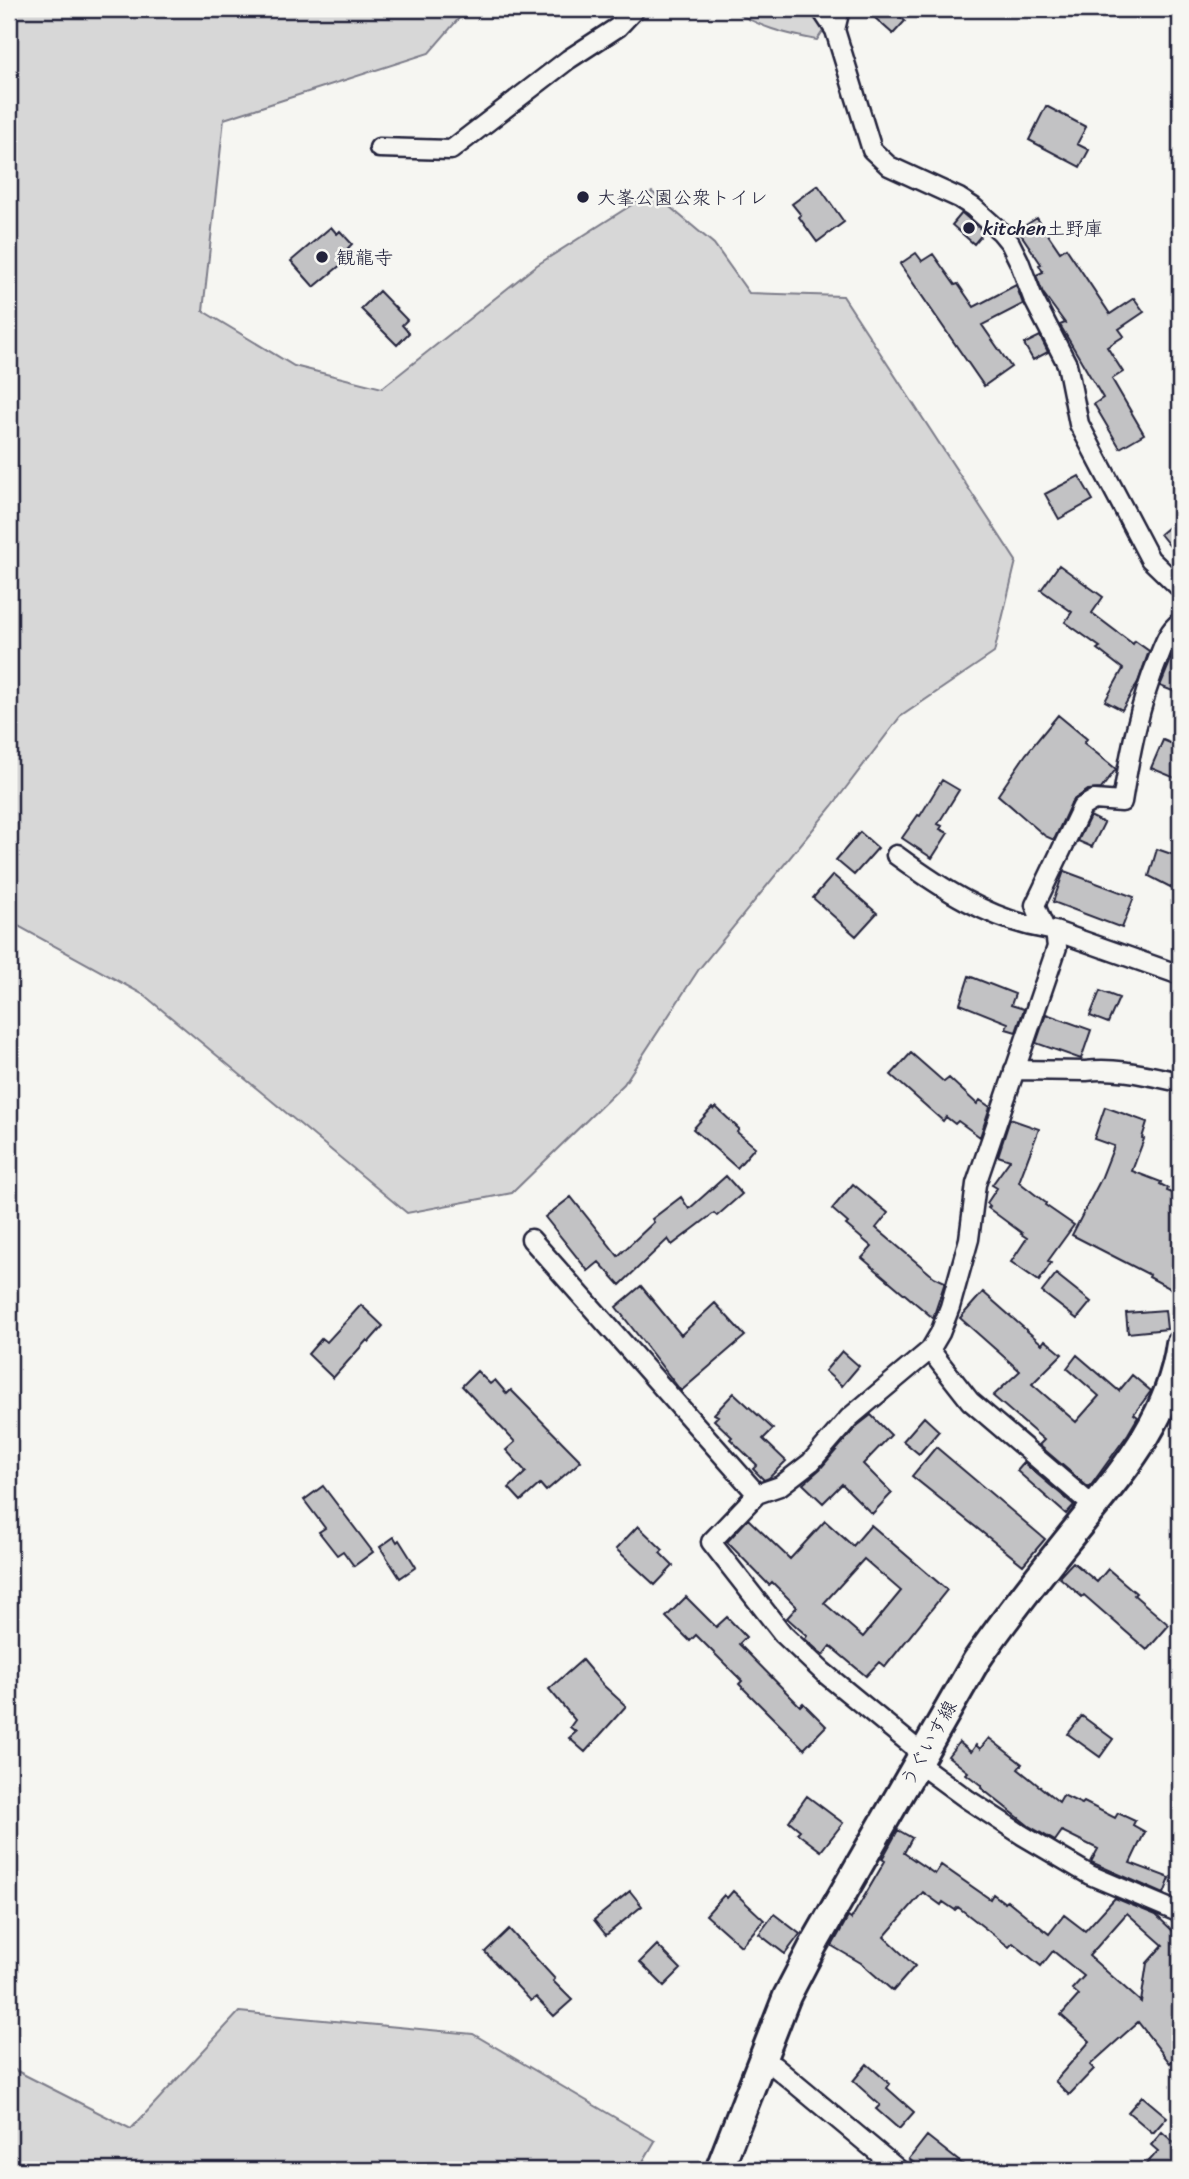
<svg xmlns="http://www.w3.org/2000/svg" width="1189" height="2179" font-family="Sriracha,'Klee One',sans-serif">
  <rect width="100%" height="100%" fill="#f6f6f2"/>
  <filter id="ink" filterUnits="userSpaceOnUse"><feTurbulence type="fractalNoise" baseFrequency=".0143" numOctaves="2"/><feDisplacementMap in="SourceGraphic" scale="14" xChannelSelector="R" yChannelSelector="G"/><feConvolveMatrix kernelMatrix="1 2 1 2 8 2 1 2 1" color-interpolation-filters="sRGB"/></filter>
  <g filter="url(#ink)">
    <path fill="#d7d7d7" stroke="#7c7c89" stroke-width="2" d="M9,9h458l-38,44 -205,66 -21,192 91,55 88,22 155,-123 115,-73 62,52 35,49 94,3 173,265 -22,92 -94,64 -68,89 -133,163 -75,115 -112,109 -105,20 -263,-218 -135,-74z
      M730,9h80l7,9 6,13 -6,9c-36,-7 -55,-12 -87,-31z
      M239,2012l234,22 182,107 -17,29h-629v-103l122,62z"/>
    <path fill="#c2c2c4" stroke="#22223b" stroke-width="2" fill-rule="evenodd" d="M865,9h28l12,12 -12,13z
      M1046,106l40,21 -9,17 12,6 -9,17 -51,-27z
      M818,185l26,37 -27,20 -18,-25 2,-2 -9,-11z
      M962,213l22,19 -10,12 -22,-19z
      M1037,218l23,34 6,-4 44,66 24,-16 10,14 -25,17 5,7 -17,11 16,25 -11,7 32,55 -24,14 -26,-44 9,-6 -43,-73 5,-2 -22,-30 -7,-18 7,-3 -4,-7 2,-1 -23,-34z
      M331,227l6,7 3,-3 12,13 -4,4 6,6 -40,33 -23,-26z
      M916,253l6,8 11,-7 22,31 3,-1 16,23 42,-22 7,19 -41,21 29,42 -27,19 -84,-122z
      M379,291l28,29 -5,5 7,8 -12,12 -36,-36z
      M1040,336l8,16 -15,8 -9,-16z
      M1079,476l14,24 -34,19 -14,-25z
      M1180,517v42l-20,-25z
      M1059,565l44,32 -11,16 41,31 2,-3 14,10 -11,31 -16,28 -17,-9 18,-32 -26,-20 3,-2 -35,-25 7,-10 -31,-22z
      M1180,638v56l-20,-8z
      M1058,715l29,24 -3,4 32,26 -15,20 -13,1 -16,11 -18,39 -9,-4 -47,-41 28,-41z
      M1163,740l17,7v33l-29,-12z
      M942,780l17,10 -21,34 4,2 -2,3 8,4 -16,25 -30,-20 16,-23 2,1z
      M1090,816l14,7 -12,24 -14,-6z
      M860,832l18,16 -24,27 -18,-15z
      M1157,849l23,8v35l-31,-16z
      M1064,871l70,26 -12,31 -69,-26z
      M833,875l44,38 -21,23 -43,-38z
      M969,976l46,18 -4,11 13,4 -8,23 -10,-3 2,-6 -48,-19z
      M1100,991l19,7 -11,25 -18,-7z
      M1046,1014l45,16 -10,29 -45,-16z
      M911,1053l33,29 5,-4 28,26 3,-4 10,7 -10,30 -22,-16 -3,3 -9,-7 -3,4 -52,-46z
      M716,1107l23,22 -2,3 18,15 -18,21 -44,-39 19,-21 2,2z
      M1105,1107l42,15 -5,16 2,1 -12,32 29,11 -1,2 8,4 -1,3 13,5 -3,63 -4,31 -24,-13 1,-2 -78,-40 29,-56 13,-33 -20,-7z
      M1010,1119l29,10 -20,53 27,21 -1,2 29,20 -26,36 3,2 -12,18 -28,-19 16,-24 -6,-4 1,-1 -34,-25 2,-2 -3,-3 10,-15 -5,-3 18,-25 -12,-4z
      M726,1176l16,18 -25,22 -3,-3 -42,32 -4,-6 -48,46 -21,-23 -11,9 -43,-54 26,-20 47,59 36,-34 -2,-3 29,-22 8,12z
      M853,1184l35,29 -12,15 58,49 11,5 -12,36 -71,-60 10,-11 -26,-22 2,-2 -16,-14z
      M1056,1274l35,28 -14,17 -35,-27z
      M641,1286l40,49 34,-32 30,33 -64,55 -65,-84z
      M983,1292l59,52 3,-4 17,14 -30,30 44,38 23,-26 -32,-28 10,-13 42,36 13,-16 19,16 -17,23 4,3 -10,17 -39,54 -50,-43 5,-5 -51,-44 27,-25 -60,-53z
      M361,1305l22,21 -14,16 -2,-2 -34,38 -25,-24 14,-16 5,4z
      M1165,1310l2,19 -39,4 -2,-20z
      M842,1351l17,15 -17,20 -17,-15z
      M477,1371l13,13 5,-4 12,14 4,-4 70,71 -35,30 -6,-7 -19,17 -12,-13 17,-16 -20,-22 9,-8 -53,-56z
      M734,1393l39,36 -10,10 23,22 -17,17 -5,2 -11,-11 4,-4 -27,-26 2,-2 -18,-17 4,-4 -4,-2z
      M871,1415l20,20 -28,29 29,29 -20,21 -30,-30 -19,19 -20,-19 17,-15 37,-43z
      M924,1417l15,14 -20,23 -16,-13z
      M936,1447l109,92 -22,26 -111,-89z
      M1024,1463l50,42 -8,9 -49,-43z
      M323,1486l50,66 -19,14 -11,-15 -6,4 -18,-23 6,-4 -21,-28z
      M748,1519l42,40 35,-38 28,25 18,-21 76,65 -62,77 -6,-5 -13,14 -36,-30 -7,9 -18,-16 2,-3 -20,-18 10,-11 -25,-25 -3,3 -42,-43zM864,1559l37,32 -38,46 -39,-34z
      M638,1526l25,24 -3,3 13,13 -18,19 -39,-36z
      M394,1537l3,5 2,-2 17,27 -16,11 -20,-31z
      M1073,1562l24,20 11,-13 28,24 -2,2 35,30 -22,25 -63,-55 -2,2 -23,-20z
      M686,1597l30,30 11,-10 19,20 -7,7 61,62 3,-3 23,23 -22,23 -65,-65 3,-3 -46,-46 -6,6 -24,-24z
      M582,1660l21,25 23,21 -41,46 -16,-14 7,-6 -6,-5 5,-7 -26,-31z
      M1082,1716l31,23 -13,18 -32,-23z
      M989,1738l33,26 -4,5 41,33 4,-7 19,9 2,-2 31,16 3,-5 17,8 -2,4 12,7 -15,31 40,15 -6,16 -73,-32 7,-13 -36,-18 -7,10 -26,-15 -48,-38 1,-2 -16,-12 2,-2 -20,-16 11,-14 12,10 5,-7 4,4z
      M807,1796l36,27 -22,28 -24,-18 3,-3 -11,-9z
      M898,1830l14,8 -8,15 31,21 6,-9 49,34 3,-5 12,9 2,-3 42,34 15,-19 21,16 30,-33 41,17 18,17 6,-7v130l-10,8 -32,-41 -48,43 4,4 -25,26 -14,-14 35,-40 -29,-26 18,-20 -7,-6 12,-13 -31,-25 -12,15 -28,-23 -4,4 -51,-40 -3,3 -12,-8 -2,3 -18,-13 -39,45 31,29 -22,25 -32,-28 -29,-17 16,-29 3,2 34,-58 -3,-2zM1127,1913l36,32 -16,18 -6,39 -52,-46z
      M630,1891l12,15 -36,29 -12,-15z
      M733,1891l31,29 -23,26 -35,-31 18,-20 3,3z
      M774,1914l26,20 -15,20 -26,-20z
      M509,1929l46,50 -2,2 19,19 -18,16 -18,-19 -5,4 -46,-49z
      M657,1945l24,24 -17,17 -24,-24z
      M867,2064l23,20 -3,4 27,24 -15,17 -23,-20 4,-4 -27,-24z
      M1142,2096l25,21 -14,16 -25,-21z
      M1162,2132l18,16v22h-39l17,-19 -7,-6z
      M927,2136l43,34h-47l-14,-11z"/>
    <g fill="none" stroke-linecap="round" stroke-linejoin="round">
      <g stroke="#22223b" stroke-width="23">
        <path id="street" d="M821,9l14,21
          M840,9l-5,21 37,120 17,16 70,32 14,9 28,25 9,11 9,18 14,37 34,66 12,60 71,135 30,29
          M379,148l72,2 118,-91 49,-32 17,-18
          M1180,622c-12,9 -16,22 -22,37 -19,46 -28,94 -36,143l-28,-2 -12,7 -47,98 10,24 10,2 2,16 -81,237 -7,55 -19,68 -10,26 -10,17 -81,68 -38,44 -31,24 -23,8 -46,48 72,92 40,38 90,74 13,23 41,30 55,36 68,40 90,38
          M896,855c45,33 92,64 149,74
          M1055,931l125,44
          M1014,1070l72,1c31,-4 64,5 94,11
          M531,1239l226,255
          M930,1350l40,51 124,106
          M760,2063l14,3 125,104"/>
      </g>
      <g stroke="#22223b" stroke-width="32">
        <path id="secondary" d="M719,2170l68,-174 27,-52 162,-283c31,-46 66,-89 101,-133 45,-56 93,-110 103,-184"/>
      </g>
      <use href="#street" stroke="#f6f6f2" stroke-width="18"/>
      <use href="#secondary" stroke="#f6f6f2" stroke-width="26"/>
    </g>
  </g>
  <g fill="#22223b" stroke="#f6f6f2" stroke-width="2.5">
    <circle cx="583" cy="197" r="7"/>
    <circle cx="969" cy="228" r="7"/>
    <circle cx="322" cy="257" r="7"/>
  </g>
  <g text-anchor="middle" stroke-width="5" stroke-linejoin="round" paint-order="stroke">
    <g font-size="19" fill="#22223b" stroke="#f6f6f2" text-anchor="start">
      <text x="597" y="204">大峯公園公衆トイレ</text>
      <text x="983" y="235">kitchen土野庫</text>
      <text x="336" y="264">観龍寺</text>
    </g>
    <g font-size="19" fill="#22223b" stroke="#f6f6f2">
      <text transform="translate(928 1743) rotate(-61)" y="7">うぐいす線</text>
    </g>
  </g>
  <rect width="1189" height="2179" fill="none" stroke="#f6f6f2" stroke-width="35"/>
  <rect x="18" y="18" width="1154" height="2144" fill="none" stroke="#22223b" stroke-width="2.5" filter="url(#ink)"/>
</svg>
